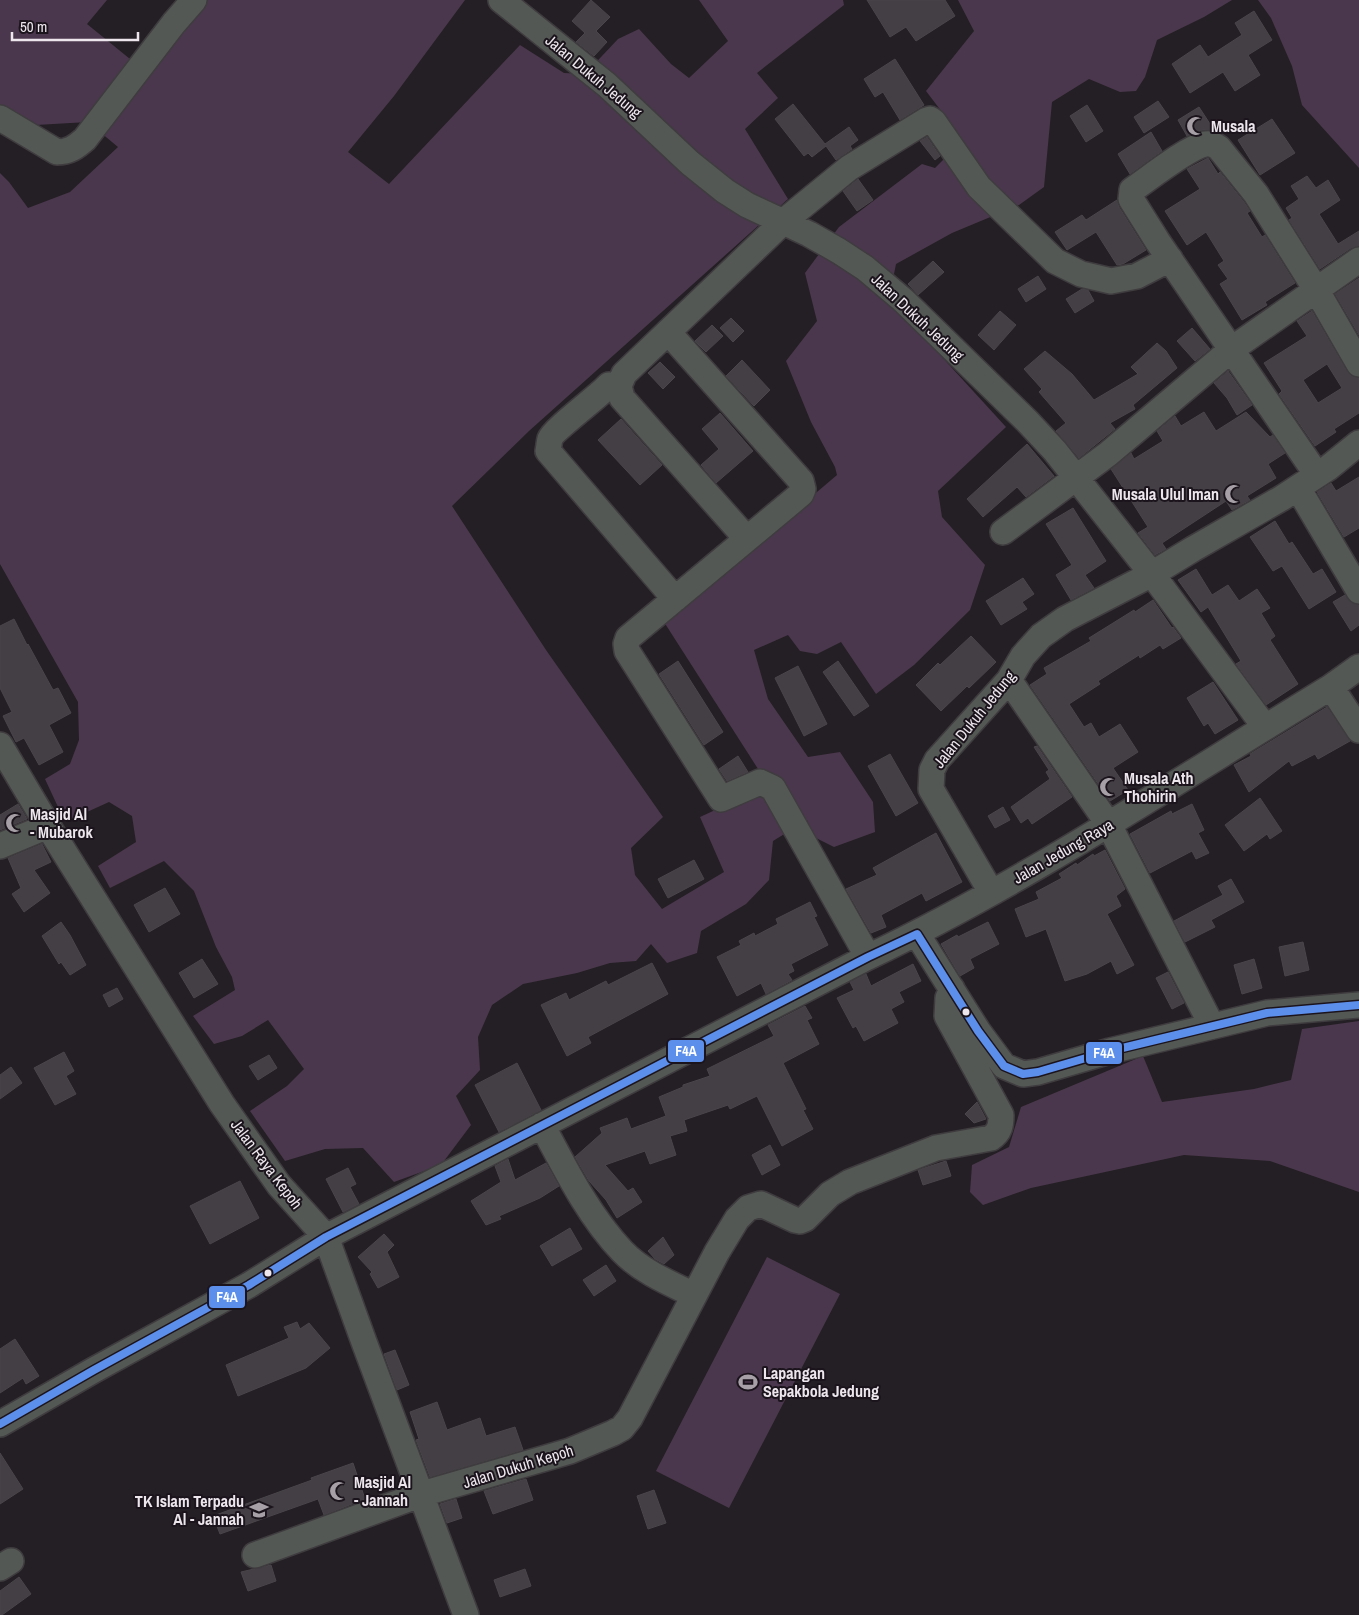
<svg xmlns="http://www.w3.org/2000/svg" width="1359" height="1615" font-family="'Archivo Narrow',sans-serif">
  <rect width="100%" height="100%" fill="#241f24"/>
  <path fill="#4a374d" d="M0,0h107l-20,24 59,48 61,-72h258l-71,96 -46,56 41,32 131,-139 44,28 21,1 33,-35 21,-10 32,35 18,14 39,-37 -29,-41h144l1,5 -87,68 21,25 -33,31 43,70 -259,232 -77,75 94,144 117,167 -32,31 4,27 27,34 62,-37 -24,-55 63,-29 -3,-16 -96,-150 173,-147 -2,-8 -24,-45 -25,-61 31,-40 -12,-48 34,-46 83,-63 13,4 21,-21 -11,-31 -19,-25 48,-60 -16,-31h274l-28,17 -47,23 -12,37 -9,14 -16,1 -31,-13 -37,23 -8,85 -25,18 -67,28 -56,31 -8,40 43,41 75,82 -68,64 4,26 43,48 -15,45 -56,55 -38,29 -35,-52 -24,12 -17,-3 -12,-16 -34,15 14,49 40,58 32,-5 33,50 2,30 -41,15 -22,-11 -5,-16 -34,21 -4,39 -23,24 -45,27 -4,22 -30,10 -16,-19 -15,17 -26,2 -33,10 -54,11 -31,21 -14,32 2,33 -24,26 15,29 -30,40 -47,17 -31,-34 -38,1 -40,12 -35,-50 37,-25 17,-17 -36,-49 -26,16 -28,8 -21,-28 42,-26 -3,-13 -16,-30 -22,-56 -30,-30 -54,27 -12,-22 38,-24 -4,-26 -23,-14 -44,20 -20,-43 25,-15 9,-24 -1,-38 -78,-138v-391l9,9 19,26 42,-16 48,-45 -30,-25 -52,3 -36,-20z
    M1258,0h101v168l-57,-63 -10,-39 -21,-48z
    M1359,1021v171l-89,-31 -86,-6 -153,33 -48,17 -13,-13 2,-27 37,-18 12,-40 122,-51 19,46 92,-13 37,-9 11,-51z
    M767,1257l73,37 -111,214 -73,-37z"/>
  <path fill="#433f44" stroke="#49454a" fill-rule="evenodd" d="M591,0l19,17 -14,14 11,11 -13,14 -18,-14 9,-9 -13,-12z
    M867,0h78l10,16 -39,25 -10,-14 -16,10z
    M1254,11l18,29 -24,15 12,20 -25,16 -12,-19 -33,21 -18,-29 28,-19 8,12 34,-22 -7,-12z
    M895,59l29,46 -24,15 -17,-28 -8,5 -11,-18z
    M1158,101l11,16 -25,16 -10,-16z
    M793,104l32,40 24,-17 9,13 -8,6 2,3 -16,11 -10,-14 -14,11 -4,-4 -4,3 -29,-37z
    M1087,105l16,26 -17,11 -16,-26z
    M1199,107l15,23h-11l-16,6 -9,-16z
    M1272,119l23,34 -35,22 -22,-35z
    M1151,132l11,19 -32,23 -12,-20z
    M927,137l13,19 -5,4 -15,-19z
    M1208,158l10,16 2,-2 24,30 6,9 -3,2 15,24 3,-2 30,48 -30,19 2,3 -25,15 -22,-36 8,-5 -10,-14 6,-4 -18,-29 -19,13 -22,-34 35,-22 -13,-20z
    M1307,176l9,12 12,-8 12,20 -21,14 19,30 21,-13v15l-8,2 -31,21 -31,-49 3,-2 -6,-10 13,-9 -8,-13z
    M858,179l15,21 -16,11 -14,-20z
    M1117,200l2,7 27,43 -23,14 -6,1 -21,-33 -29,18 -12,-18 27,-17 4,5z
    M933,261l11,11 -26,23 -10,-11z
    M1038,276l8,13 -20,13 -8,-13z
    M1359,278v57l-24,-41z
    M1082,289l6,1 6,11 -19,12 -9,-14z
    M1000,311l16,14 -22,25 -16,-15z
    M1312,311l35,60 4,5 8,2v35l-25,16 2,3 -21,14 -36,-52 3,-3 -18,-28 43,-27 -10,-15zM1327,364l15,24 -24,15 -15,-23z
    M731,318l13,13 -11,11 -13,-14z
    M712,325l11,11 -17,16 -11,-11z
    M1192,328l18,21 -15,12 -18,-20z
    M1157,343l9,8 11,17 -44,37 2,4 -25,14 5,6 -36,29 -23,-27 10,-8 -27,-31 3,-3 -18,-20 21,-18 27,23 22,26 44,-26 -7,-7z
    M742,360l28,30 -16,16 -28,-30z
    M660,362l15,15 -12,12 -15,-16z
    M1228,371l24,34 -15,10 -10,-17 -13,-15z
    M1204,412l12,19 30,-19 24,25 3,-2 12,18 -17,11 8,14 -29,18 3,4 -18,10 -6,-9 -64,42 4,6 -11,6 -17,-22 10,-6 -37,-58 20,-16 3,6 29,-18 -6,-10 18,-15 6,10z
    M720,413l33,38 -37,32 -15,-18 18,-16 -17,-20z
    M621,419l41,46 -22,20 -42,-45z
    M1027,444l27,32 -28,21 -9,-10 -34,30 -16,-18z
    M1359,477v51l-15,9 -27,-45 14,-9 5,8z
    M1073,508l33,53 -21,14 9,13 -23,12 -15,-25 16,-10 -26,-41z
    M1275,521l14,23 3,-2 21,32 9,-5 14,23 -27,17 -27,-43 -9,5 -23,-34z
    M1196,569l16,26 16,-10 11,16 18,-12 13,19 -9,5 14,23 -5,4 28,44 -32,21 -30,-41 5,-3 -33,-54 -7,5 -23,-32z
    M1023,578l11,16 -12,8 5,7 -26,16 -15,-24z
    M1345,595l7,8 7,2v20l-8,6 -18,-29z
    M1153,600l19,28 1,-1 8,11 -18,11 -3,-4 -20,13 -1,-3 -41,26 2,3 -31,20 15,23 7,-4 8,14 21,-13 18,28 -25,16 15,22 -18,11 -80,-116 17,-11 -3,-6 47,-27 -2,-3 45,-28 1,2z
    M14,619l13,26 1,-1 25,46 5,-2 13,25 -22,12 14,27 -24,13 -15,-27 -8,4 -13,-26 9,-4 -12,-24v-62z
    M971,636l25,26 -27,26 -2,-2 -26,25 -25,-26 22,-22 2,2z
    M678,661l45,71 -19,13 -45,-71z
    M838,661l31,45 -15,10 -31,-44z
    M798,666l29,58 -23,12 -29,-58z
    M1213,682l25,38 -23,14 -7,-11 -4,3 -17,-28z
    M1327,707l23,34 -32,18 -3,-5 -23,12 -3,-5 -40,31 -15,-27 17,-9 -1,-2z
    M1037,746l35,51 -40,27 -4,-6 -7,5 -10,-16 39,-28 -4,-7 3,-2 -15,-23z
    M890,754l28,49 -22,13 -28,-50z
    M738,756l10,16 -21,9 -8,-12z
    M1260,798l22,33 -12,8 -3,-5 -23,17 -19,-26z
    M18,804l9,15 -27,11v-15z
    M1192,804l12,26 -6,3 11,20 -13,6 -4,-8 -42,22 -20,-39 41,-23 1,3z
    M1003,807l7,13 -15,8 -7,-12z
    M936,833l26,49 -36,19 -4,-8 -41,22 5,12 -15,6 -25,-44 31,-14 -4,-7z
    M42,844l9,18 -17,8 16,23 -26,19 -12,-18 9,-6 -13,-30z
    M1105,850l20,39 -9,7 5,10 -14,8 27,51 -17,9 -6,-13 -24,13 -22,7 -19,-52 -20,8 -11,-28 24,-10 -3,-7 26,-14 -3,-4 17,-11 1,2 16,-11 1,2z
    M694,860l10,19 -36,19 -10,-19z
    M1231,879l13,23 -33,18 4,7 -30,15 -11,-21 49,-26 -5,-9z
    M165,888l15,26 -31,18 -15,-27z
    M810,902l7,14 -3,1 14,28 -37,19 3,7 -6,3 4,6 -26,14 -5,-11 -24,13 -20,-39 24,-12 -2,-4 15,-8 1,3 23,-12 -2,-5z
    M61,922l9,13 16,30 -16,10 -9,-13 -2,2 -17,-28z
    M988,922l11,22 -29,15 4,9 -14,8 -19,-32 16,-9 1,2z
    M1303,942l6,28 -24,6 -6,-29z
    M202,959l16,25 -24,14 -15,-25z
    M1254,959l8,29 -20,6 -8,-29z
    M652,963l16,31 -80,43 3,6 -24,13 -26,-51 25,-12 3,7 37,-19 2,4z
    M913,964l8,17 -22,11 5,10 -13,7 7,14 -34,18 -8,-15 -3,2 -16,-30 17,-8 -4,-8 16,-8 5,12z
    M1168,972l16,31 -12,6 -16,-31z
    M117,988l6,11 -14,8 -6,-12z
    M805,1006l7,12 -5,2 12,24 -36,19 23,46 -3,1 10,19 -31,17 -25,-50 -27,13 -2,-4 -44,15 3,11 -17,5 6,19 -26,9 -5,-13 -40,14 23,26 5,-3 9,14 -25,16 -11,-18 -17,-19 -14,-24 27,-24 -2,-5 27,-10 4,11 35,-13 -7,-19 24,-10v-2l27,-9 -3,-7 67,-33 -6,-11z
    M64,1052l10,19 -8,5 10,18 -21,11 -21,-37z
    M269,1055l8,13 -19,12 -9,-14z
    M517,1063l24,47 -42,22 -24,-47z
    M11,1067l11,16 -22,16v-24z
    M977,1102l9,17 -12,4 -9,-9z
    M770,1145l10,20 -18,10 -10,-20z
    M508,1159l7,21 31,-17 13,23 -19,12 -41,18 2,3 -15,6 -15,-24 30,-19 -6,-16z
    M946,1161l5,15 -28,9 -5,-15z
    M348,1168l8,16 -6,3 9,17 -16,8 -17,-33z
    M240,1181l19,37 -49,26 -20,-38z
    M570,1228l12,21 -30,17 -12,-20z
    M384,1234l10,11 -7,7 12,25 -21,11 -8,-14 2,-2 -14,-15z
    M663,1237l11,18 -10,9 -9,-5 -7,-8z
    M606,1265l10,16 -22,15 -11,-16z
    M297,1322l3,7 9,-6 21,25 -24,20 -68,28 -12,-31 63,-27 -5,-11z
    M15,1339l24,37 -13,8 -3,-6 -23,15v-44z
    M395,1350l14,35 -12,5 -13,-36z
    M437,1402l10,28 33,-12 6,18 29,-9 8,23 -93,27 -14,-37 3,-1 -9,-27z
    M0,1453l23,36 -23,15z
    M353,1463l12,36 -41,16 -6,-16 -98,35 -7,-18 99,-36 -1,-2z
    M526,1479l7,21 -40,14 -9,-23z
    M654,1490l12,33 -18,6 -11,-33z
    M456,1499l6,19 -15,5 -7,-19z
    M271,1565l5,16 -28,10 -7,-19z
    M525,1569l6,17 -31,11 -6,-17z
    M19,1577l12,17 -29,21h-2v-24z"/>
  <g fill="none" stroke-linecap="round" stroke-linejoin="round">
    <g stroke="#3f3c3f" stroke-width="28">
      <path id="minor" d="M501,0l106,85 83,78 35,28 22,14 62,29 30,17 26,17 38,32 125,122 27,29 97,123 113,153
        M0,118l57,34c12,0 19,-5 28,-13l89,-116 20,-23
        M668,332l133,149 2,8 -2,5 -54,45
        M619,386l-10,-1c-10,11 -56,45 -59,54 -1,3 -1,8 -2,12l127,148
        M1317,475l-159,-233 -27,-43 1,-9c16,-11 55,-42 73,-46 5,-1 10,1 14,4l37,46 61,97 42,73
        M1298,488l61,103
        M1003,532l105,-78 124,-105 127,-89
        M1009,680l100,145 103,201
        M1331,687l28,43
        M0,745l48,81 174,278 57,81 47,52 38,105 102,273
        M0,846l48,-20
        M991,892l-60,-103 1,-19 5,-10 72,-80 14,-24 18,-20 24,-17 87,-45 41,-25 89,-51 46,-30 31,-25
        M917,934l61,97 26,35 19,8 15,-2 72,-21 157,-38 92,-8
        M868,957l-95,-169 -13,-6 -39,17 -94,-148 -1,-7 2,-6 119,-99 -125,-141 -3,-12 5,-12 159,-152 66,-54 78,-48 3,-1 4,3 45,65 76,74 26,13 30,7 26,-5 33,-17
        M542,1125c23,43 46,90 80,126 19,20 47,32 72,44
        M0,1424l94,-54 155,-85 77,-48 542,-280c161,-77 310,-177 463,-270l28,-20
        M255,1555l167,-61 148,-43 43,-18 9,-5 8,-10 87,-166 20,-33 11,-11 13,-4 34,16 5,1 5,-2 25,-25 20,-12 86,-34 55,-10c9,-6 10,-13 10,-23l-54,-99 1,-18 4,-9
        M0,1568l11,-7"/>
    </g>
    <use href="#minor" stroke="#545854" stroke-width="25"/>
    <g stroke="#1c141d" stroke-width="11">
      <path id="bus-1" d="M0,1424l94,-54 155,-85 77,-48 542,-280 49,-23 61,97 26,35 19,8 15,-2 72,-21 157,-38 92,-8"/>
    </g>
    <use href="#bus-1" stroke="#5c8fec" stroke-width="8"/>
  </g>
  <defs>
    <g id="mosque-bare" transform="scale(1.5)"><path d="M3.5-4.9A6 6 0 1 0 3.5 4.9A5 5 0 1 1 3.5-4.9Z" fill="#a7a1a7" stroke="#1c141d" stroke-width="2.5" paint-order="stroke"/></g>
    <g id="stadium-bare" transform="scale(1.5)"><path d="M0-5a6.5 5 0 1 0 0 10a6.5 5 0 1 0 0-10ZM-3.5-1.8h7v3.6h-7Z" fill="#a7a1a7" stroke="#1c141d" stroke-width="2.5" paint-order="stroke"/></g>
    <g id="school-bare" transform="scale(1.5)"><path d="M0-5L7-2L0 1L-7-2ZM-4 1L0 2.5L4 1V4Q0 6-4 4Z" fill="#a7a1a7" stroke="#1c141d" stroke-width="2.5" paint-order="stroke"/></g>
  </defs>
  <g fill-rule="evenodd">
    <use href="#mosque-bare" x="1196" y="126"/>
    <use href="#mosque-bare" x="1234" y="494"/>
    <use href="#mosque-bare" x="1109" y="787"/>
    <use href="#mosque-bare" x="15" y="823"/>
    <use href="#stadium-bare" x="748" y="1382"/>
    <use href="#mosque-bare" x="339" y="1491"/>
    <use href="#school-bare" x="259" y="1510"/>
  </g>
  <g fill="#ede7ed" stroke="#1c141d" stroke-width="2">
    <circle cx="966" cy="1012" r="4.5"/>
    <circle cx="268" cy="1273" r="4.5"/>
  </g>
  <g text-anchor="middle" stroke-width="4" stroke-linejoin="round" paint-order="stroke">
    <g font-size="16" fill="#ede7ed" stroke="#1c141d">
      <text transform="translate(594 76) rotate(40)" y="6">Jalan Dukuh Jedung</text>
      <text transform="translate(918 317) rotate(43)" y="6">Jalan Dukuh Jedung</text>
      <text transform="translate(974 719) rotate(-51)" y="6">Jalan Dukuh Jedung</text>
      <text transform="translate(1063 851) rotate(-30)" y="6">Jalan Jedung Raya</text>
      <text transform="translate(267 1164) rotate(53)" y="6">Jalan Raya Kepoh</text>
      <text transform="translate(518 1466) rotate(-17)" y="6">Jalan Dukuh Kepoh</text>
    </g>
    <g font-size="16" font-weight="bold" fill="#ede7ed" stroke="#1c141d" text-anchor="start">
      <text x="1211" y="132">Musala</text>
      <text x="1219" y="500" text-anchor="end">Musala Ulul Iman</text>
      <text x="1124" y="784">Musala Ath<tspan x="1124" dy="18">Thohirin</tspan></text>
      <text x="30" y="820">Masjid Al<tspan x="30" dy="18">- Mubarok</tspan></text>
      <text x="763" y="1379">Lapangan<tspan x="763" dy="18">Sepakbola Jedung</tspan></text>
      <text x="354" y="1488">Masjid Al<tspan x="354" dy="18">- Jannah</tspan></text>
      <text x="244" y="1507" text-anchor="end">TK Islam Terpadu<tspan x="244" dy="18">Al - Jannah</tspan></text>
    </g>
  </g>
  <g stroke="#1c141d" stroke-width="2">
    <rect x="667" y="1039" width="38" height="24" rx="5" fill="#5c8fec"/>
    <rect x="1085" y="1041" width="38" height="24" rx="5" fill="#5c8fec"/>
    <rect x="208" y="1285" width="38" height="24" rx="5" fill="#5c8fec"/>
  </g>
  <g font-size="14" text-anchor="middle" font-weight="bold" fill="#fff">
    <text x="686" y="1056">F4A</text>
    <text x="1104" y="1058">F4A</text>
    <text x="227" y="1302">F4A</text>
  </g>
  <path d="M12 32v8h126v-8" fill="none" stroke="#ede7ed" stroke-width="2.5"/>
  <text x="20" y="32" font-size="15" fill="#ede7ed" stroke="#1c141d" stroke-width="4" paint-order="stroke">50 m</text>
</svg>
